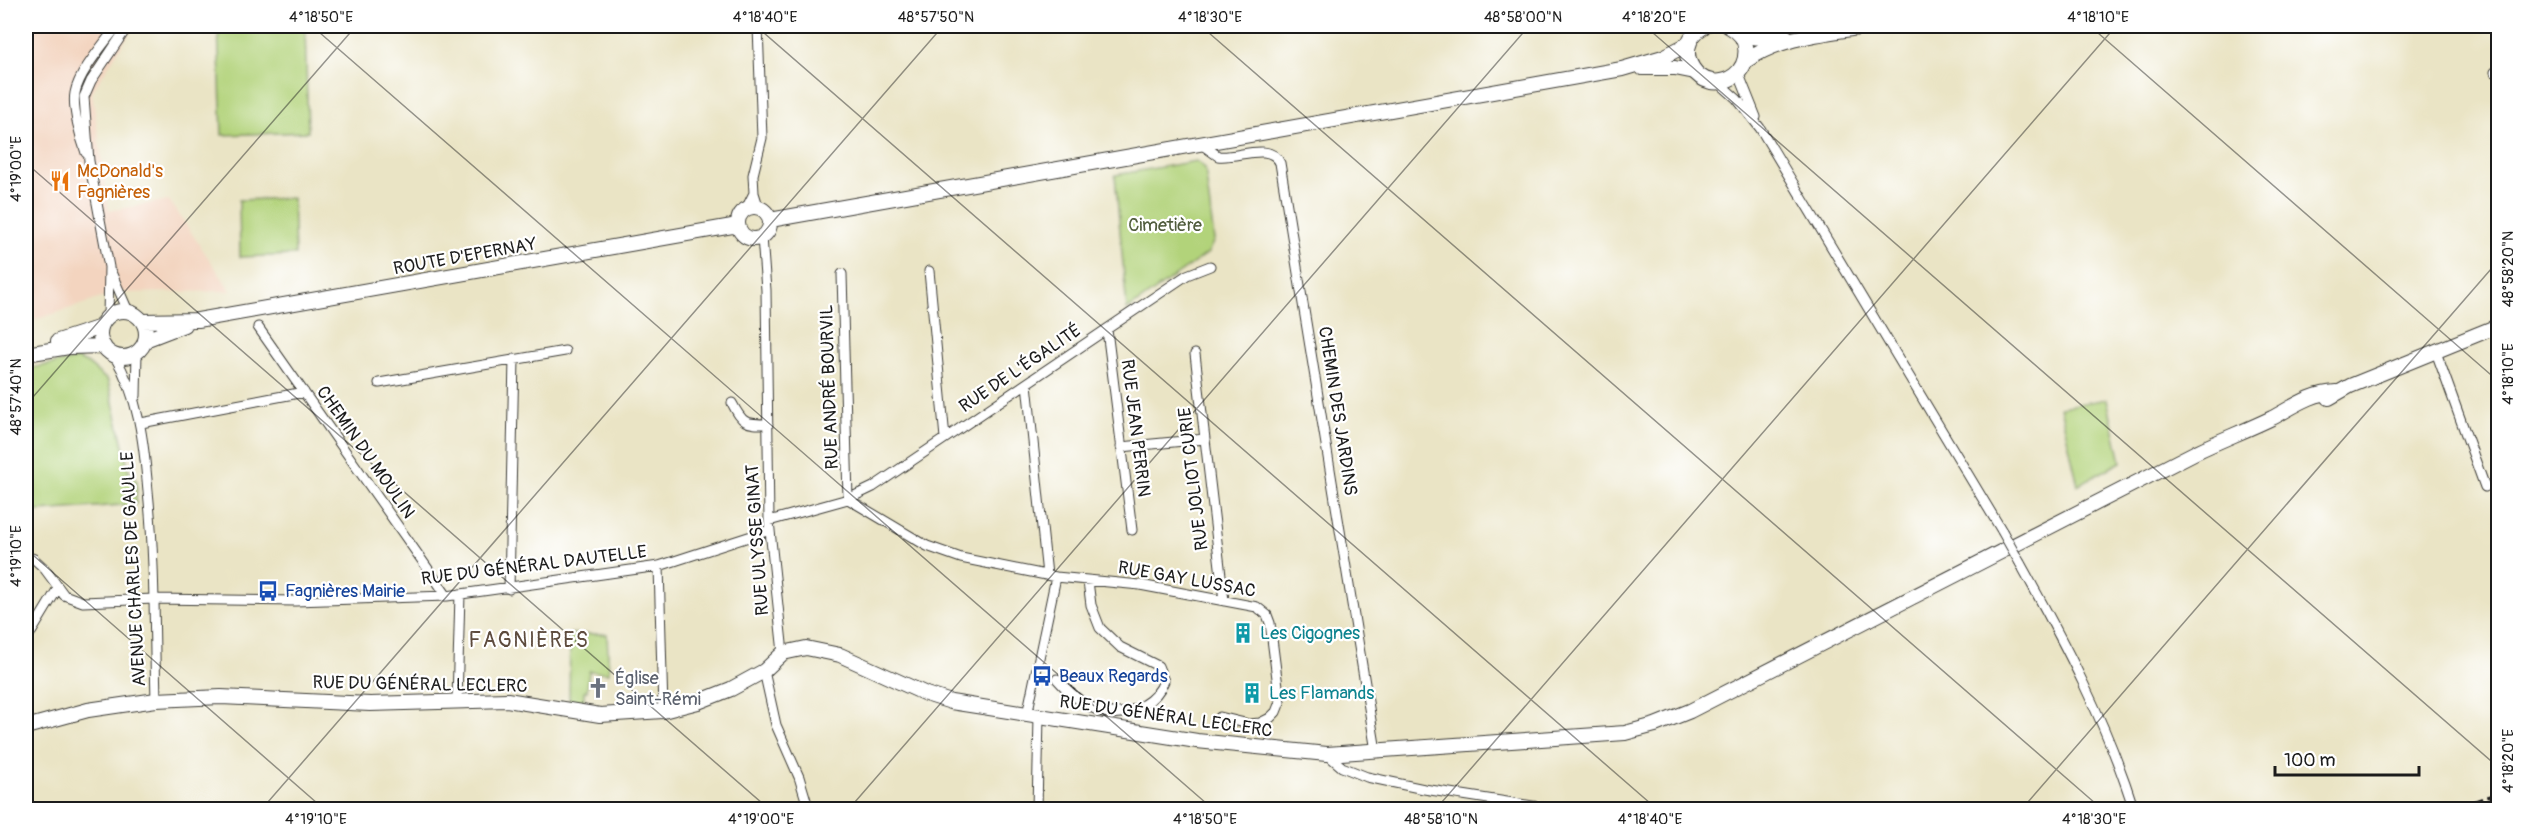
<svg xmlns="http://www.w3.org/2000/svg" width="2524" height="835" font-family="Pangolin,sans-serif">
  <rect width="100%" height="100%" fill="#fff"/>
  <filter id="ink" filterUnits="userSpaceOnUse"><feTurbulence type="fractalNoise" baseFrequency=".0167" numOctaves="2"/><feDisplacementMap in="SourceGraphic" scale="12" xChannelSelector="R" yChannelSelector="G"/><feConvolveMatrix kernelMatrix="1 2 1 2 8 2 1 2 1" color-interpolation-filters="sRGB"/></filter>
  <filter id="wash" filterUnits="userSpaceOnUse"><feTurbulence type="fractalNoise" baseFrequency=".008" numOctaves="4" result="noise"/><feDisplacementMap in="SourceGraphic" scale="24" xChannelSelector="R" yChannelSelector="G"/><feGaussianBlur stdDeviation="1.35" result="paint"/><feColorMatrix in="noise" values="0 0 0 0 0 0 0 0 0 0 0 0 0 0 0 0 0 1.4 0 .05"/><feComposite in="paint" operator="in"/></filter>
  <g filter="url(#wash)">
    <rect width="100%" height="100%" fill="#eae4c5"/>
    <path fill="#f3d4bf" d="M26,26h108l-42,66 17,119 60,-11 62,91 -115,2 -90,30z"/>
    <path fill="#b2d37a" stroke="#67784b" stroke-width="1.5" d="M218,26h87l3,106 -86,3z
      M1196,161l9,7 9,72 -6,13 -81,57 -12,-135z
      M293,198l2,57 -55,2 -1,-57z
      M78,359l10,5 20,17 22,94 7,6 -1,23 -110,8v-143z
      M2107,399l14,63 -43,23 -18,-78z
      M570,634h37l2,39 -20,-2 -2,20h-3v17l-15,-4z"/>
  </g>
  <g filter="url(#ink)">
    <g fill="none" stroke-linecap="round" stroke-linejoin="round">
      <g stroke="#3b3a35" stroke-width="11">
        <path id="street" d="M1738,72l18,45
          M2495,72l3,-1
          M1718,82l19,17 23,29 242,403
          M1201,144l17,12c19,3 52,-15 62,7l96,588
          M86,153c-5,-14 -14,-45 -11,-60 4,-21 29,-49 42,-67
          M754,193l-1,-18 9,-37 -4,-112
          M745,211l9,-18 5,16
          M762,237l4,53 3,231 14,132
          M929,271l16,167
          M111,272l17,39
          M842,274l6,225 25,-12 314,-212 23,-9
          M108,317l1,-50 -20,-106 -5,-64 7,-16 37,-55
          M258,327l189,269
          M1107,330l25,200
          M2436,352l49,135
          M1195,354l29,247
          M114,355c25,42 30,88 34,136 7,69 6,139 8,209
          M379,383l186,-32
          M1027,384l20,191
          M136,396l1,-44
          M732,403c11,21 13,21 36,21
          M141,423l163,-31
          M1121,447l84,-8
          M769,521l79,-22 79,47 34,12 95,19 84,8 117,22 10,8 3,8 10,79 -4,10 -6,6 -10,5 -11,1 -29,-7
          M26,556l8,3 10,9 20,27 19,7 71,-3 141,2 152,-5 212,-30 111,-36
          M2020,563c44,79 87,160 114,247
          M659,566l4,145
          M509,589l5,-230
          M26,638l6,-7 26,-43
          M764,671l12,54 23,52 10,33
          M1057,679c22,25 52,47 86,26 10,-6 17,-13 21,-24l-6,-15 -38,-19 -20,-19 -9,-23 -3,-24
          M457,701l3,-107
          M1027,715l29,-138
          M1327,754l15,13 25,10 57,12 135,21
          M1037,810l2,-94"/>
      </g>
      <g stroke="#3b3a35" stroke-width="16">
        <path id="secondary" d="M1642,68h33l20,4
          M738 223a16 16 0 1 1 32 0a16 16 0 1 1-32 0Z
          M770,220l852,-151 41,-12 25,-13
          M100 334a23 23 0 1 1 46 0a23 23 0 1 1-46 0Z
          M142,321l56,-1 540,-95
          M145,340l39,-15
          M58,341l43,-14
          M26,354l43,-7 35,-1
          M2329,398l21,-12 148,-60
          M26,727l62,-17 68,-10 65,-3 149,7 137,-4 93,15 63,-4 35,-9 33,-13 33,-18 19,-18 23,-5 34,7 86,39 25,8 246,39 130,13 298,-21 30,-8 35,-14 506,-259c25,-12 51,-22 76,-34 21,-11 39,-25 64,-26"/>
      </g>
      <g stroke="#3b3a35" stroke-width="17">
        <path id="primary" d="M1704,26c-38,23 -3,73 30,50 8,-6 12,-15 12,-25 0,-11 -7,-20 -17,-25
          M1739,32l17,5h30
          M1745,61c35,-25 81,-28 122,-35"/>
      </g>
      <use href="#street" stroke="#fff" stroke-width="9"/>
      <use href="#secondary" stroke="#fff" stroke-width="14"/>
      <use href="#primary" stroke="#fff" stroke-width="15"/>
      <path stroke="#1c1c1c" stroke-width="3" stroke-dasharray="9 4.5" stroke-linecap="butt" d="M2448,810l50,-17"/>
      <g stroke="#3b3a35" stroke-width="11" stroke-linecap="butt">
        <path id="street-bridge" d="M2002,531l18,32"/>
      </g>
      <use href="#street-bridge" stroke="#fff" stroke-width="9"/>
    </g>
  </g>
  <path fill="none" stroke="#1c1c1c" stroke-width="1.5" stroke-opacity="0.45" d="M312,26l902,784M756,26l902,784M1201,26l902,784M1645,26l853,741M2090,26l408,355M26,163l744,647M26,405l330,-379M26,549l299,261M261,810l682,-784M848,810l681,-784M1435,810l681,-784M2021,810l477,-549"/>
  <defs>
    <g id="restaurant-bare" transform="scale(1.62)"><path d="M-5-6h1v4h1v-4h1v4h1v-4h1v5L-1.5 .5V6h-2V.5L-5-1ZM5-6V6H3V1.5H1.5Q1.5-4 5-6Z" fill="#e8710a" stroke="#fff" stroke-width="2.5" paint-order="stroke"/></g>
    <g id="bus-bare" transform="scale(1.62)"><path d="M-5-6H5V4H4V6H2V4H-2V6H-4V4H-5ZM-3.5-4V0h7V-4ZM-3.5 1.2v1.5H-2V1.2ZM2 1.2v1.5H3.5V1.2Z" fill="#1a4fb4" stroke="#fff" stroke-width="2.5" paint-order="stroke"/></g>
    <g id="building-bare" transform="scale(1.62)"><path d="M-4-6H4V6H1V3H-1V6H-4ZM-2.5-4.3h1.7v1.8h-1.7ZM.8-4.3h1.7v1.8H.8ZM-2.5-1h1.7V.8h-1.7ZM.8-1h1.7V.8H.8Z" fill="#0f9aa8" stroke="#fff" stroke-width="2.5" paint-order="stroke"/></g>
    <g id="church-bare" transform="scale(1.62)"><path d="M-1.2-6h2.4v3.5h3.3v2.4h-3.3V6h-2.4V-.1h-3.3v-2.4h3.3Z" fill="#6b7280" stroke="#fff" stroke-width="2.5" paint-order="stroke"/></g>
  </defs>
  <g fill-rule="evenodd">
    <use href="#restaurant-bare" x="60" y="181"/>
    <use href="#bus-bare" x="268" y="591"/>
    <use href="#building-bare" x="1243" y="633"/>
    <use href="#bus-bare" x="1042" y="676"/>
    <use href="#church-bare" x="598" y="688"/>
    <use href="#building-bare" x="1252" y="693"/>
  </g>
  <g text-anchor="middle" stroke-width="4.5" stroke-linejoin="round" paint-order="stroke">
    <g font-size="18" fill="#c56008" stroke="#fff" text-anchor="start">
      <text x="77" y="177">McDonald's<tspan x="77" dy="21">Fagnières</tspan></text>
    </g>
    <g font-size="18" fill="#505c3d" stroke="#fff">
      <text x="1165" y="231">Cimetière</text>
    </g>
    <g font-size="18" fill="#1c1c1c" stroke="#fff">
      <text transform="translate(465 256) rotate(-10)" y="6">ROUTE D'EPERNAY</text>
      <text transform="translate(1020 368) rotate(-34)" y="6">RUE DE L'ÉGALITÉ</text>
      <text transform="translate(829 387) rotate(-92)" y="6">RUE ANDRÉ BOURVIL</text>
      <text transform="translate(1338 411) rotate(81)" y="6">CHEMIN DES JARDINS</text>
      <text transform="translate(1136 428) rotate(83)" y="6">RUE JEAN PERRIN</text>
      <text transform="translate(366 452) rotate(55)" y="6">CHEMIN DU MOULIN</text>
      <text transform="translate(1193 479) rotate(-97)" y="6">RUE JOLIOT CURIE</text>
      <text transform="translate(757 540) rotate(-94)" y="6">RUE ULYSSE GINAT</text>
      <text transform="translate(534 565) rotate(-7)" y="6">RUE DU GÉNÉRAL DAUTELLE</text>
      <text transform="translate(133 569) rotate(-93)" y="6">AVENUE CHARLES DE GAULLE</text>
      <text transform="translate(1187 579) rotate(10)" y="6">RUE GAY LUSSAC</text>
      <text transform="translate(420 684) rotate(1)" y="6">RUE DU GÉNÉRAL LECLERC</text>
      <text transform="translate(1166 716) rotate(8)" y="6">RUE DU GÉNÉRAL LECLERC</text>
    </g>
    <g font-size="18" fill="#164399" stroke="#fff" text-anchor="start">
      <text x="285" y="597">Fagnières Mairie</text>
      <text x="1059" y="682">Beaux Regards</text>
    </g>
    <g font-size="18" fill="#0d838f" stroke="#fff" text-anchor="start">
      <text x="1260" y="639">Les Cigognes</text>
      <text x="1269" y="699">Les Flamands</text>
    </g>
    <g font-size="18" fill="#5b616d" stroke="#fff" text-anchor="start">
      <text x="615" y="684">Église<tspan x="615" dy="21">Saint-Rémi</tspan></text>
    </g>
    <g font-size="21" letter-spacing="1.5" fill="#5d4b3d" stroke="#fff">
      <text x="529" y="647">FAGNIÈRES</text>
    </g>
  </g>
  <rect width="2524" height="835" fill="none" stroke="#fff" stroke-width="66"/>
  <path d="M2275 766v9h144v-9" fill="none" stroke="#1c1c1c" stroke-width="3"/>
  <text x="2284" y="766" font-size="18" fill="#1c1c1c" stroke="#ffffff" stroke-width="4.5" paint-order="stroke">100 m</text>
  <rect x="33" y="33" width="2458" height="769" fill="none" stroke="#1c1c1c" stroke-width="2"/>
  <g font-size="15" text-anchor="middle" fill="#1c1c1c">
    <text x="321" y="22">4°18'50"E</text>
    <text x="765" y="22">4°18'40"E</text>
    <text x="936" y="22">48°57'50"N</text>
    <text x="1210" y="22">4°18'30"E</text>
    <text x="1523" y="22">48°58'00"N</text>
    <text x="1654" y="22">4°18'20"E</text>
    <text x="2098" y="22">4°18'10"E</text>
    <text transform="translate(16 169) rotate(-90)" y="5">4°19'00"E</text>
    <text transform="translate(2508 269) rotate(-90)" y="5">48°58'20"N</text>
    <text transform="translate(2508 374) rotate(-90)" y="5">4°18'10"E</text>
    <text transform="translate(16 397) rotate(-90)" y="5">48°57'40"N</text>
    <text transform="translate(16 556) rotate(-90)" y="5">4°19'10"E</text>
    <text transform="translate(2508 761) rotate(-90)" y="5">4°18'20"E</text>
    <text x="316" y="824">4°19'10"E</text>
    <text x="761" y="824">4°19'00"E</text>
    <text x="1205" y="824">4°18'50"E</text>
    <text x="1441" y="824">48°58'10"N</text>
    <text x="1650" y="824">4°18'40"E</text>
    <text x="2094" y="824">4°18'30"E</text>
  </g>
</svg>
